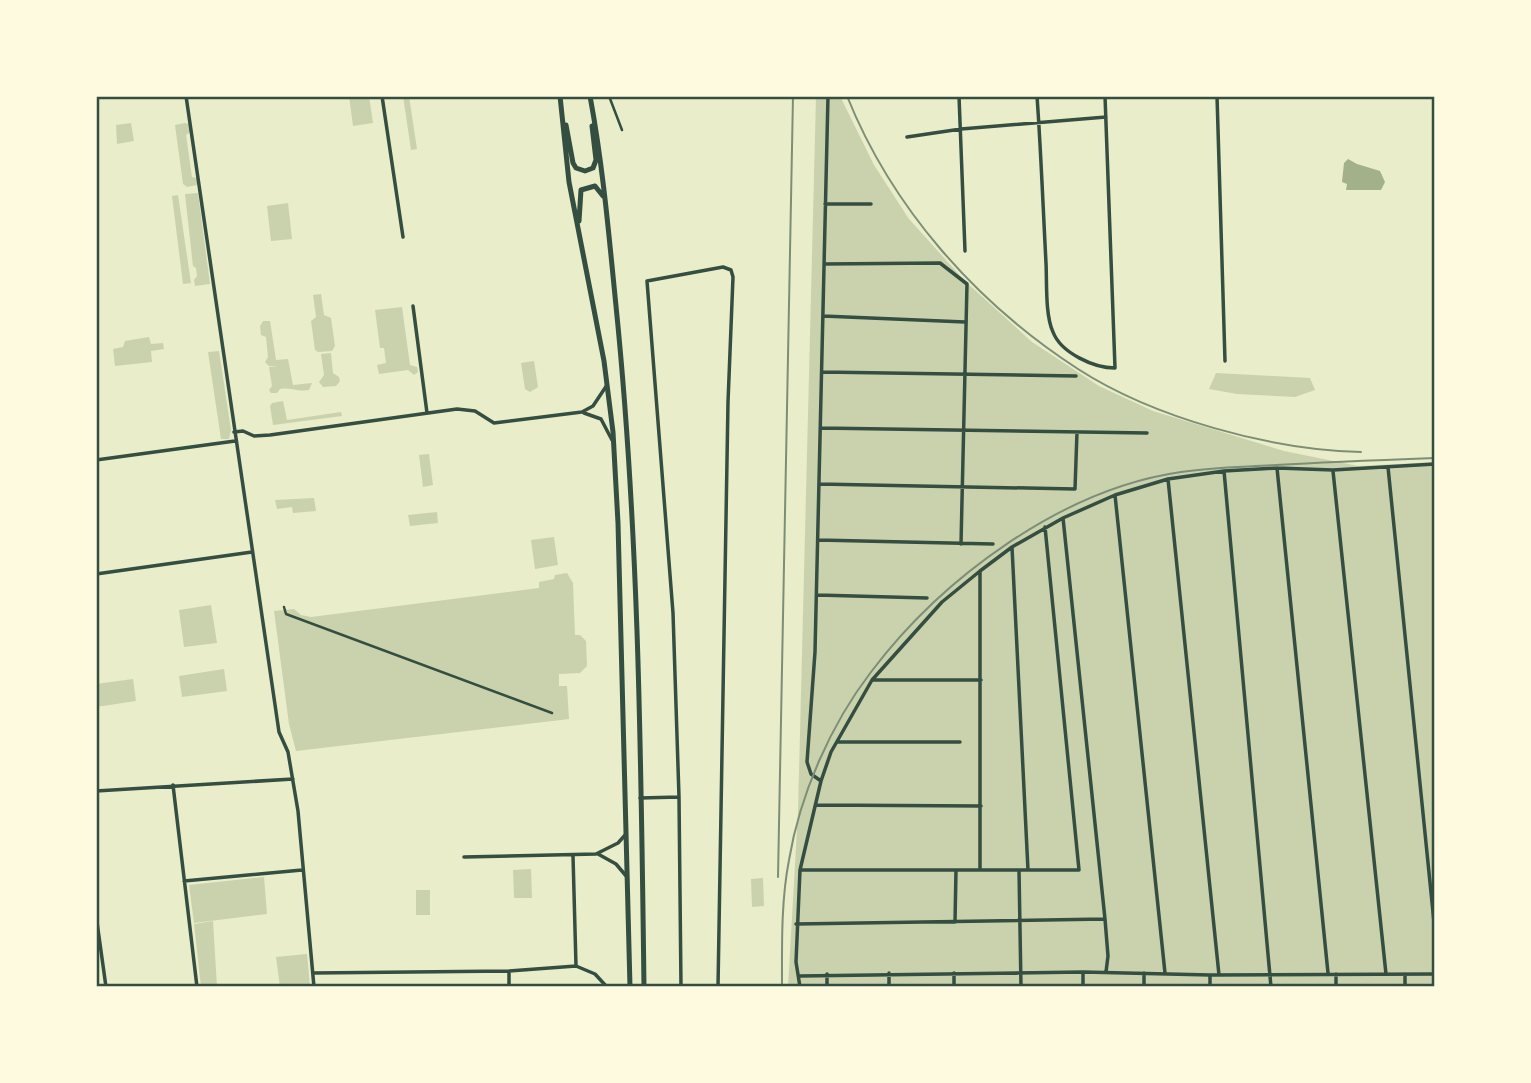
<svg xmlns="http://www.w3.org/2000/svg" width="1531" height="1083" font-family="'Times New Roman',serif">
  <rect width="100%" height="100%" fill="#e9edc9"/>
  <path fill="#cad2ad" d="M349,96h20l4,27 -20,3z
    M403,96h6l8,53 -6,1z
    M816,96h24l34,69 35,54 56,62 67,61 67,44 54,25 131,40 74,15 77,-4v525h-647l10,-175z
    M131,123l3,18 -17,3 -1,-19z
    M185,123l4,1 1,8 -4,3 6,42 5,1v7l-10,2 -4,-3 -8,-59z
    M198,193l12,91 -15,2 -1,-6 3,-4 -1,-8 -3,-2 -8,-72z
    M178,195l13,88 -8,1 -11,-88z
    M288,203l4,36 -21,2 -4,-35z
    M321,294l3,21 7,3 4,28 -3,5 -14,1 -3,-2 -4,-29 5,-4 -3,-22z
    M402,307l8,58 7,2 1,5 -4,3 -6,-5 -29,4 -2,-9 9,-2 -2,-15h-4l-5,-38z
    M263,321h7l6,39 12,-1 5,26 19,-2 -3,7c-12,2 -18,-3 -29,-1l-3,4h-6l-2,-3 3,-4 -3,-19 9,-1h-9l-4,-4 3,-5 -2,-20 -5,-2 -1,-9z
    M149,337l2,7 12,-1 1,6 -13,2 1,11 -37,4 -2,-17 10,-2 2,-6z
    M219,351l12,79 -2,9h-8l-13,-87z
    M331,353l2,20 6,4 1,4 -4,5 -13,1 -4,-5 5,-7 -3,-21z
    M534,361l4,26 -8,5 -5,-3 -4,-26z
    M1216,373l94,5 5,12 -20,7 -58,-3 -28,-5z
    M283,401l4,19 54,-8 1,4 -69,9 -3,-19 2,-3z
    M429,454l4,31 -10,2 -4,-32z
    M314,498l2,13 -23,2 -1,-6 -15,2 -2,-9z
    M437,512l1,11 -28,3 -2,-11z
    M554,537l4,28 -23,4 -4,-29z
    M567,573l6,10 2,52h5l6,6 1,25 -7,7 -21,1v12h8l2,33 -273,32 -7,-27 -15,-113 20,-2 7,6 10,2 228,-29v-6l15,-3 1,-4z
    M211,605l6,38 -33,4 -5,-37z
    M224,669l3,22 -45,6 -3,-21z
    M133,679l3,22 -40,6v-23z
    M531,869l1,29h-18l-1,-28z
    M264,877l3,37 -73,9 -5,-38z
    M763,878l1,28 -12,1 -1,-28z
    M416,890h14v25h-14z
    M213,921l4,66h-16l-7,-63z
    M307,954l3,33h-30l-4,-30z"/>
  <path fill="#a3b18a" d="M1348,159l9,5 23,7 5,11 -4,8h-35l1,-6 -5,-2 2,-19z"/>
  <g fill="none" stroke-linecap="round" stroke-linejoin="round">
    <path stroke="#344e41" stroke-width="2.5" d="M609,96l13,34
      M284,607l2,7 266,99"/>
    <path stroke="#344e41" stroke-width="3.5" d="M186,96l93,636 9,20 10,59 16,176
      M382,96l21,141
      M959,96l6,155
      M1037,96c4,56 6,111 9,167 1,19 -1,52 7,69 8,21 41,36 62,36l-10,-272
      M1217,96l8,265
      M907,137l54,-8 145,-12
      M825,204h46
      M824,264l116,-1 27,21 -6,260
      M413,306l14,107
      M823,316l142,6
      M822,372l254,4
      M584,413l17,6 11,21
      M820,428l327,5
      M234,432l9,-1 11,5 16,-1 187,-26 18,2 19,12 88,-11 11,-6 14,-21
      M96,460l139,-19
      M1388,467l47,465
      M1277,468l51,505
      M1224,471l47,516
      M1333,471l53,503
      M1168,479l51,496
      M819,484l256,5 2,-57
      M1115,495l50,478
      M1063,518l42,401 3,37 -2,16
      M818,540l175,4
      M1012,547l16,323
      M980,571v299
      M96,574l156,-22
      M817,595l110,3
      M872,680h109
      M837,742h123
      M821,781l-10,-7 -4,-12 8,-110 13,-556
      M173,785l24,202
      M96,791l197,-12
      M640,798l39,-1
      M816,805l165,1
      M598,854l18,10 11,13
      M573,856l3,110
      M464,857l132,-3 22,-11 8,-9
      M800,870h279l-34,-343
      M1019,870l2,117
      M184,881l118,-11
      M96,915l10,72
      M955,922l1,-52
      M796,924l309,-5
      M509,971v16
      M313,973l196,-2 67,-5 19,8 12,13
      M954,973v14
      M1144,973v14
      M827,974v13
      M1336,974v13
      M1405,974v13
      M800,976l283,-4 127,3 225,-1
      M681,987l-2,-190 -6,-184 -26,-332 76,-14 8,3 2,7 -5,125 -10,585
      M800,987l-4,-25 4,-92 21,-89 10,-29 41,-72 70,-78 38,-31 32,-24 51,-29 52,-23 53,-16 56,-8 53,-3 56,2 102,-6
      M889,987v-14
      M1083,987v-15
      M1210,987v-12"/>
    <path stroke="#344e41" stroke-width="5" d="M560,96l9,86 35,179 9,71 5,91 12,464
      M590,96c13,70 19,140 26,210 23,226 25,454 28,681
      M566,125l7,38 3,5 9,3 8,-3 3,-8 -4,-34
      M579,221l2,-31 14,-4 8,10"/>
    <path stroke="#7c8e77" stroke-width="2" d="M847,96c45,112 129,207 231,273 76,49 193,81 283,83
      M778,877l15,-781
      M782,987c0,-42 -1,-86 7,-127 11,-66 42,-136 82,-188 71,-94 191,-183 310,-200 31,-5 63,-5 95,-7 53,-3 106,-5 159,-7"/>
  </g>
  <rect width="1531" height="1083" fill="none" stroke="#fefae0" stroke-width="196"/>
  <rect x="98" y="98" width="1335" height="887" fill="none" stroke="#344e41" stroke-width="2.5"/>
</svg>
